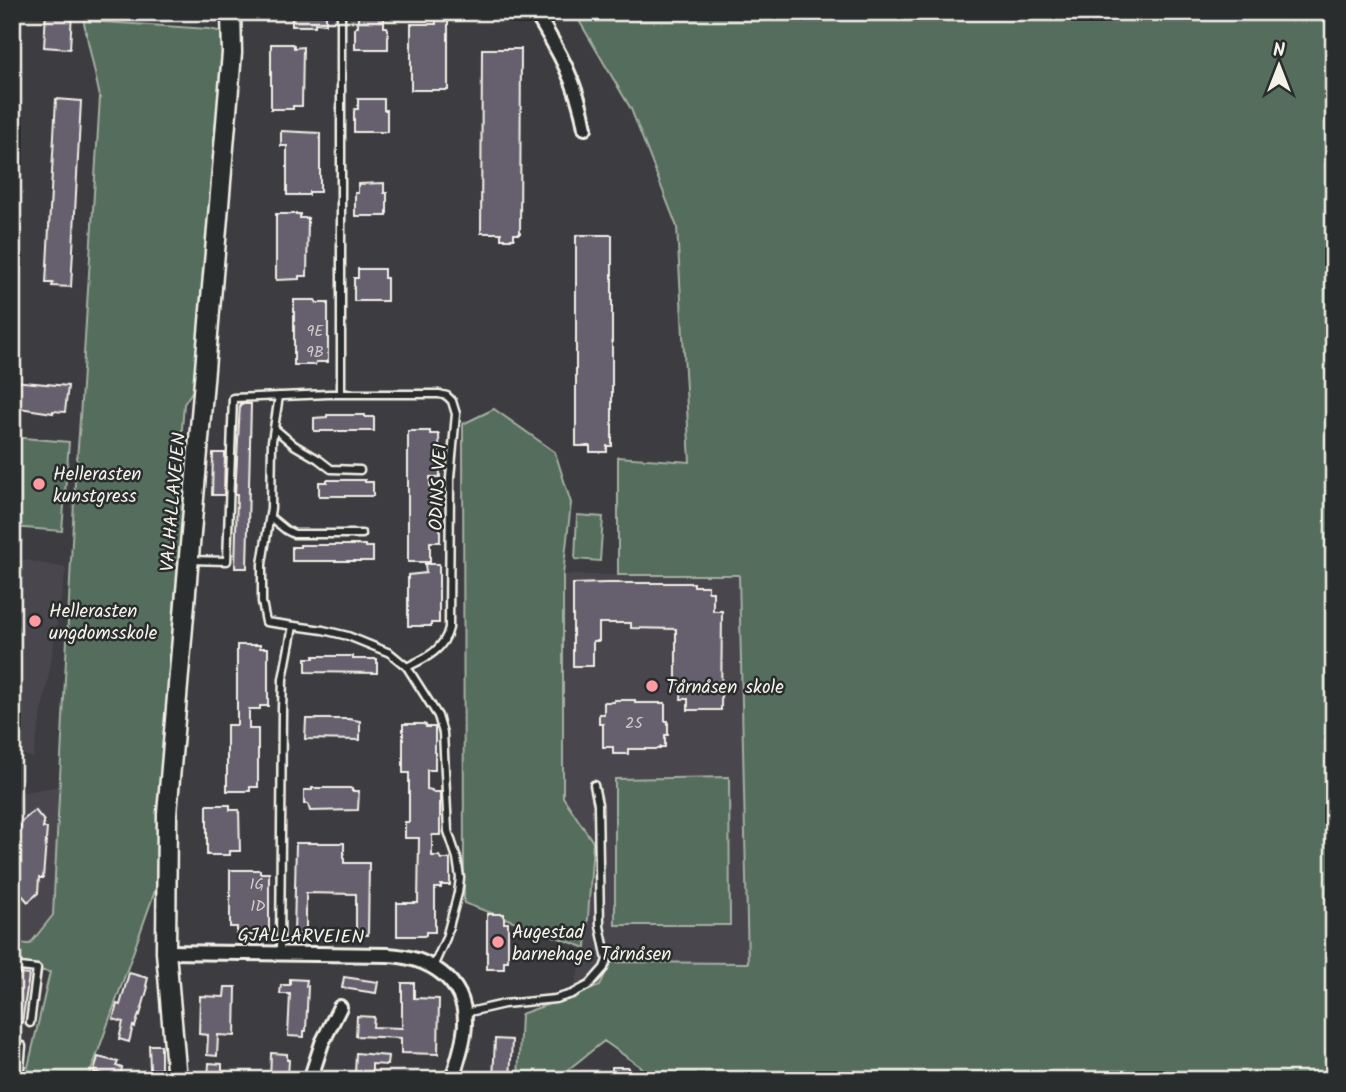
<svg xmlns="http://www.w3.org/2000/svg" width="1346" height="1092" font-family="Kalam,sans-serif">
  <rect width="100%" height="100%" fill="#3c3c41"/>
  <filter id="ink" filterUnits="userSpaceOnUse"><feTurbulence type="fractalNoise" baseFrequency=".0143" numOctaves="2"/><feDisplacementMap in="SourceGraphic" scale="14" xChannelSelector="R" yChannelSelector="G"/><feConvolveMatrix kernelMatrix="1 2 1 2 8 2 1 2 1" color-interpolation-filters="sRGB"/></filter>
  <g filter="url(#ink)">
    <path fill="#49464e" d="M12,557l54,11 -17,106 -16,84 -21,-8z
      M563,575h176l9,388 -138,-1 -10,24 -29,10 15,-48 7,-106 -30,-44z
      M60,786l-7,129 -23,29 -18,-1v-149z"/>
    <path fill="#556d5b" stroke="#a4afa2" stroke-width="2" d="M84,12h6l-1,9 120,8 14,3 -4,74 -26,284 -9,14 -3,37 6,20 -2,44 -24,297 -4,83 -69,195h-63l25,-108 -38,-6v-23l18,1 23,-29 22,-433 4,-48 21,-337 -16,-74z
      M574,12h760v1068h-675l-55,-39 -49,39h-37l3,-66 79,-28 10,-24 138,1 -9,-388h-121v-118l72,5 -13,-235 -46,-118z
      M494,409l61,43 16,51 -8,72v222l30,45 -7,106 -122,-45 -1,-479z
      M12,437l57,5 -7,89 -50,-4z
      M577,515l26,2 -3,44 -25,-2z
      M729,777l1,148h-115v-146z"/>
    <path fill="#665e6e" stroke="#f4f1e8" stroke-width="2" d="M46,12h26l-2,37 -26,-2z
      M292,12l34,1v11l-11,-1v3h-23z
      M436,12h12v78h-37v-66h25z
      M358,16h26v11h3l1,2v20h-33v-20l1,-2h2z
      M271,44h21l2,1v3l9,-1 -1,59h-9v3h-22z
      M482,49h39l-1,185h-6v5h-13v-6h-20z
      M56,99l25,2 -10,186 -19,-1 1,-3h-7z
      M358,99h26v11h3v22h-33v-21l1,-2h3z
      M281,131l39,2v59h-11v3h-22v-49h-6z
      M384,183v10h3v23h-32v-23h3v-9z
      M276,214h24v4h8l-1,58h-8v3l-23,1z
      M576,235h36v211h-5v6h-17v-6h-14z
      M358,269h26v9h3v23h-33v-23h4z
      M294,300h21l2,3h11v59h-12l-1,3h-21z
      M12,381l56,5 -3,26 -12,-1v2l-41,-6z
      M240,404h11l-4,164h-12l2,-73h-2z
      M327,415h38v2h9v14h-60v-13l13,-1z
      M408,431h22v3h9l1,43h-10v19l1,3h9v43h-10v20h-22z
      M213,453h12l-1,42h-12z
      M327,480h38v2h8v14h-54v-14h8z
      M300,545h65v2h8v14h-81v-14h8z
      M425,564h14v59h-8v3h-23v-51l18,-2z
      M606,583h88v3h14v6h5v19h9l-1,99h-33v-11h-7l1,-15h-6v-55l-45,-1v-5h-32v18h-6v25h-20v-82z
      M237,645h23v3h8v58h-8v3h-11v20h9v58h-8v4h-23v-66h10z
      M314,656h39v3h24v14l-71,-1v-14h8z
      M614,700h21v3h30v18h3v14h-3v12h-5v2h-32v5h-15v-7h-10v-23h-4v-10h5v-12h10z
      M306,719h43l11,2v19l-55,-1z
      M403,724h20l3,1v2h9v43h-8v19l5,1v2h8v43h-8v21h7l2,3h9v26h-9v3h-6v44h-9v3l-2,1h-27v-33h21l1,-65h-14v-16h4v-49h-6z
      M312,788h38l2,1v2h7l-1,19 -48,1 -2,-7h-4v-14h8z
      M207,805h23v5h9l1,41h-10v4h-23z
      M35,810l9,11 -1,7h4l-4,50h-4l-1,15 -10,9 -13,-15 2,-17 -5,-1v-32h7l2,-15z
      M296,843h48v20h25l-1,72h-12v-41l-50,-1v41h-12z
      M230,870h30v3h9v59h-9v3h-23v-8h-7z
      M487,914h17v9h4v38h-4v8h-17z
      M12,973l17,2 -7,48 -10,-1z
      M129,973l19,5 -2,8 2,1 -8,28 -1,-1 -4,13 -2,-1 -4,16 -10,-3 4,-17 -10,-3 4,-15 3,1z
      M344,977l34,5 -2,11 -34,-5z
      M290,979l17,1 -1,6h2l-2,45h-2v6l-16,-1 2,-42h-10l1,-9h9z
      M402,983h12v15l25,1 -1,55 -37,-1v-15l-45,-2 1,-20 17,1 -1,10 29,1z
      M225,987h11l-1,49 -17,-1 -1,21 -10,-1 1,-20 -9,-1 1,-38 24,1z
      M495,1039l17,1 -2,40h-17z
      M149,1045h12v24h-11z
      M271,1053l16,1v6h2l-1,17h-2v3h-16z
      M356,1053l32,3 -1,9 -15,-1v10h-17z
      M98,1057l20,5 -2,4 6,2 -3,12h-12l1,-4 -14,-4z
      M209,1063l13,1v16h-14z
      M612,1067h16v13h-16z"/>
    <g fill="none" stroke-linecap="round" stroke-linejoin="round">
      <g stroke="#f4f1e8" stroke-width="11">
        <path id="lane" d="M341,394v-382
          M279,396l-7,45 -1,67 -9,56v38l4,20 57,8 25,6 42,17 17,14 31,49 5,17 5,98 9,27 3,20 -2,15 -12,45 -13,29
          M274,428l20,17 24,14 13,10 29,1
          M270,517l16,13 8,4h68
          M12,559h2
          M189,560l38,1 6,-163 96,-4h110l8,2 5,5 4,13 -6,64 -1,150c-5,22 -23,30 -42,39
          M280,954l2,-244 1,-31 10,-53
          M12,966l25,3 -7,54
          M465,1013l39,-9 51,-5 17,-5 17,-9 15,-17 3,-8 -7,-34 -2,-122 -4,-19
          M19,1080l3,-34"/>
      </g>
      <g stroke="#f4f1e8" stroke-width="18">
        <path id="street" d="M535,12c23,37 43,73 50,116
          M166,952l222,3c39,2 77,23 77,67 0,19 -8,39 -13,58
          M310,1080l12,-37 18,-36"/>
      </g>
      <g stroke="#f4f1e8" stroke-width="23">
        <path id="secondary" d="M177,1080l-11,-128 1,-138 65,-761 -1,-41"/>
      </g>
      <use href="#lane" stroke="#2a2d2e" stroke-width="6"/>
      <use href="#street" stroke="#2a2d2e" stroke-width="12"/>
      <use href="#secondary" stroke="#2a2d2e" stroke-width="18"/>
    </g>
  </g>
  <g fill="#ff9aa2" stroke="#2a2d2e" stroke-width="2.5">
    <circle cx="39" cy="484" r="7"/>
    <circle cx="35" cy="621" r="7"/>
    <circle cx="652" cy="686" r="7"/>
    <circle cx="498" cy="942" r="7"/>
  </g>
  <g text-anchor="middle" stroke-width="5" stroke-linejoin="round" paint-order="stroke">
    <g font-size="16" fill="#d0ccca">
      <text x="315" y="336">9E</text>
      <text x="315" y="357">9B</text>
      <text x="634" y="728">25</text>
      <text x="257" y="889">1G</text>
      <text x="258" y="911">1D</text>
    </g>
    <g font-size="19" fill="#f4f1e8" stroke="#2a2d2e" text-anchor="start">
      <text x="53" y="480">Hellerasten<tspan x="53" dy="22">kunstgress</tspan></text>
      <text x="49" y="617">Hellerasten<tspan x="49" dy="22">ungdomsskole</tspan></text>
      <text x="666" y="693">Tårnåsen skole</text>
      <text x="512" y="938">Augestad<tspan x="512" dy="22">barnehage Tårnåsen</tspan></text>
    </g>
    <g font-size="19" fill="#f4f1e8" stroke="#2a2d2e">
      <text transform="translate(437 487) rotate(-87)" y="7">ODINS VEI</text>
      <text transform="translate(172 502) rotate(-85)" y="7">VALHALLAVEIEN</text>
      <text transform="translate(301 935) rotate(1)" y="7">GJALLARVEIEN</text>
    </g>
  </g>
  <rect width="1346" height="1092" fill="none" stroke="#2a2d2e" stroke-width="42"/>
  <rect x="21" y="21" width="1304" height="1050" fill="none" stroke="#f4f1e8" stroke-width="2.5" filter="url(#ink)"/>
  <g transform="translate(1279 66)" stroke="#2a2d2e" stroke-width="5" paint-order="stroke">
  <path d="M0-5L12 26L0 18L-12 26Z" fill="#f4f1e8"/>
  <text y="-10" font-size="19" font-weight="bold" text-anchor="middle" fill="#f4f1e8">N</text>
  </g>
</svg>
